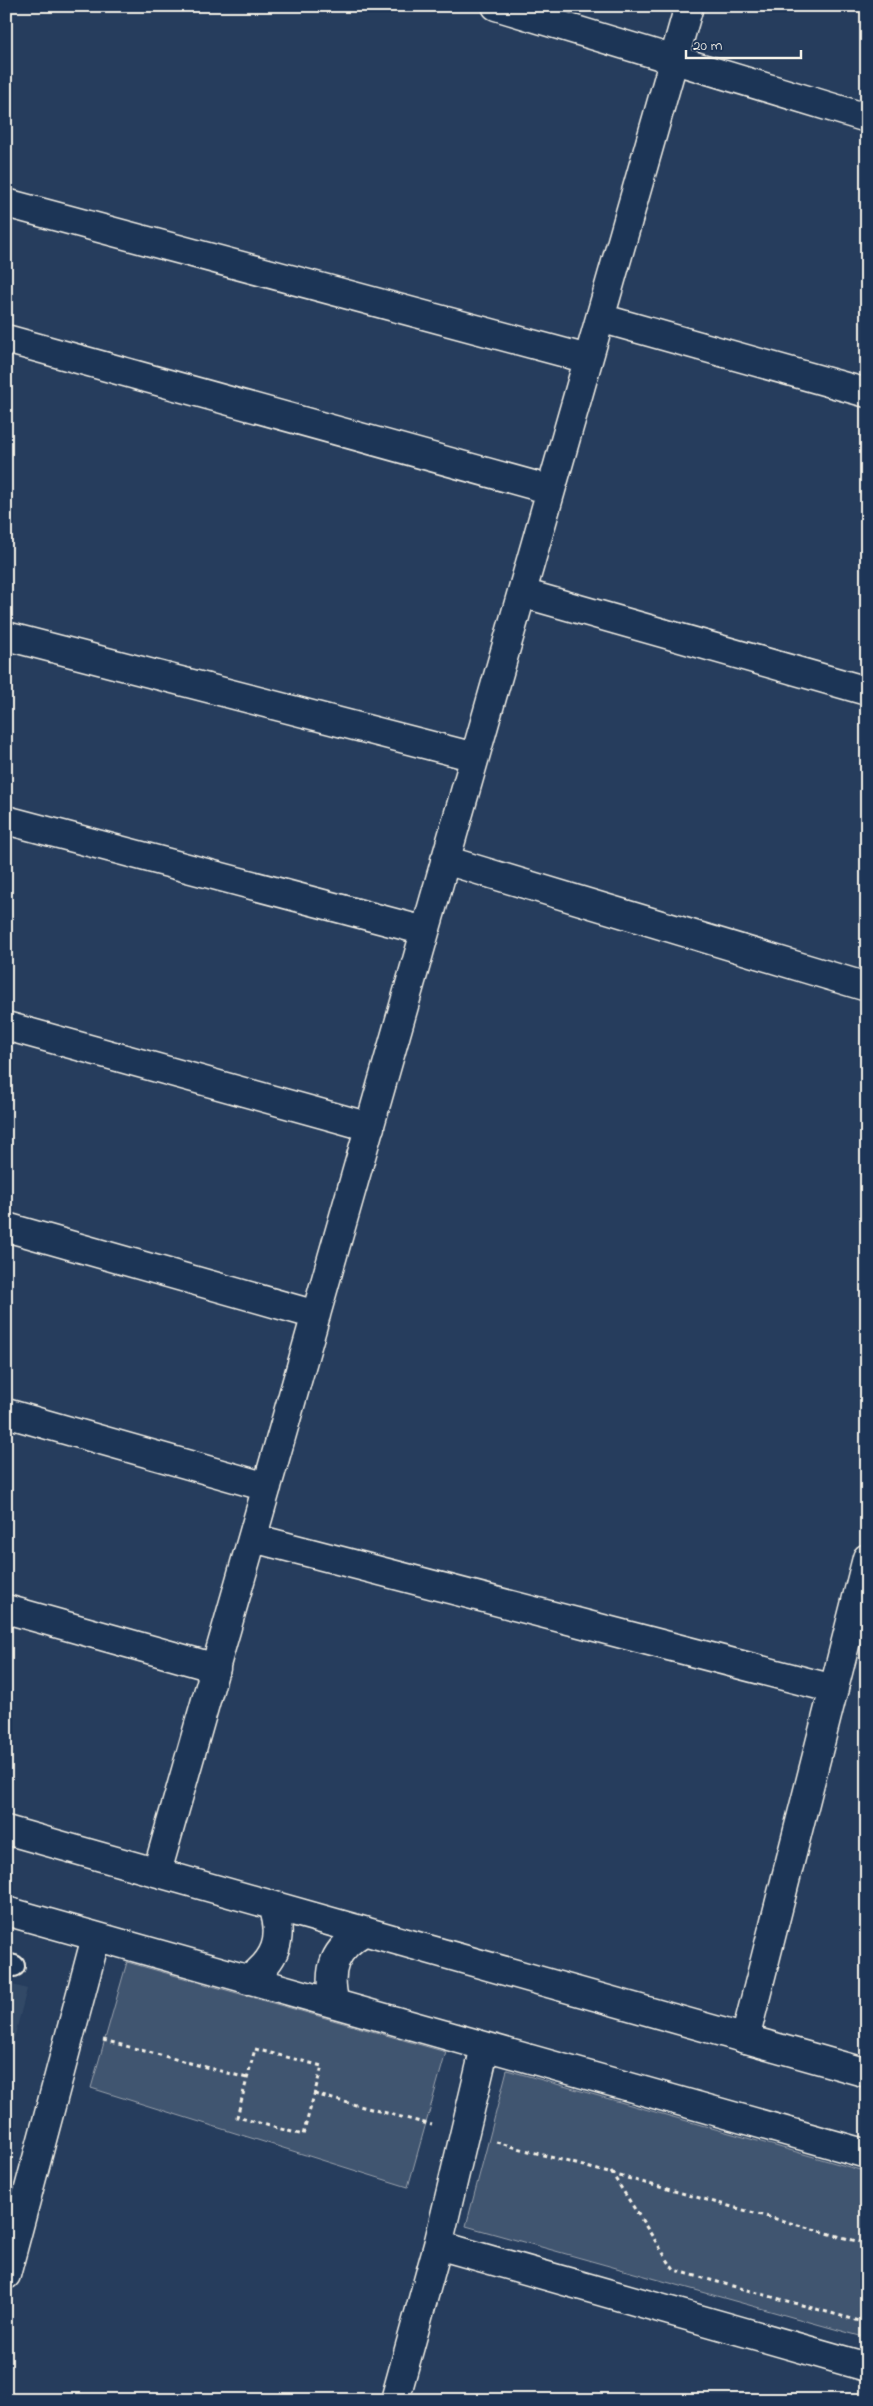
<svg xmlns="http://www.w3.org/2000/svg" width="873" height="2406" font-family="'Indie Flower',sans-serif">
  <rect width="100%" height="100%" fill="#263d5d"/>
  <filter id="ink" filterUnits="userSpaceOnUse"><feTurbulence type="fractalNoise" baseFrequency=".02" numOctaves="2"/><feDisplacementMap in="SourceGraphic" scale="10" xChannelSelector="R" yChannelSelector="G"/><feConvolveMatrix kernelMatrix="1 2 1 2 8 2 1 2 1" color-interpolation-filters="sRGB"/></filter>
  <g filter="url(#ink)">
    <path fill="#334966" d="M6,1983l21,6 -21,80z"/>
    <path fill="#40546f" stroke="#9aa2ac" d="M127,1962l319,90 -38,135 -317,-99z
      M507,2070l360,102v166l-401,-112z"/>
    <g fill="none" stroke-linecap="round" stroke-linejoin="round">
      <g stroke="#f4f1e8" stroke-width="24">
        <path id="service" d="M6,1964l8,2"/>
      </g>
      <g stroke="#f4f1e8" stroke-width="31">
        <path id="minor" d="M496,6l371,112
          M6,203l582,156
          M600,318l267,75
          M6,339l545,151
          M522,593l345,98
          M6,636l469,121
          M6,820l419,111
          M445,860l422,127
          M6,1026l364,101
          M6,1227l310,88
          M6,1413l261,74
          M253,1538l581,151
          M6,1609l210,59
          M157,1872l532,-1866
          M745,2039l122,-481
          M438,2245l429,122
          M395,2400l43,-155 47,-198"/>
      </g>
      <g stroke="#f4f1e8" stroke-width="31">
        <path id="tertiary" d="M6,1830l861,243
          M6,1911l861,243
          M248,1980c28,-20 36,-41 25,-74
          M335,2004c-9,-35 -1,-55 30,-73
          M6,2275l90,-338"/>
      </g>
      <path stroke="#f4f1e8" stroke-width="3" stroke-dasharray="4 4" stroke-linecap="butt" d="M103,2040l144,38
        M255,2049l67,17 -19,69 -66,-18z
        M314,2094l118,31
        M496,2142l371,102
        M611,2172l63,98 193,53"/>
      <use href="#service" stroke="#1d3557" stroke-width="20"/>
      <use href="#minor" stroke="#1d3557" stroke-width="28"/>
      <use href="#tertiary" stroke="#1d3557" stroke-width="28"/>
    </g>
  </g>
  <rect width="873" height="2406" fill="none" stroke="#1d3557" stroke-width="25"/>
  <rect x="12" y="12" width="848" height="2381" fill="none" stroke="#f4f1e8" stroke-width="2" filter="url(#ink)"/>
  <path d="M686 50v8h115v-8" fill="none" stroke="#f4f1e8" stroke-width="2.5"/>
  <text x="693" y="50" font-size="15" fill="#f4f1e8" stroke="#1d3557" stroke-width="4" paint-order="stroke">20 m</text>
</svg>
